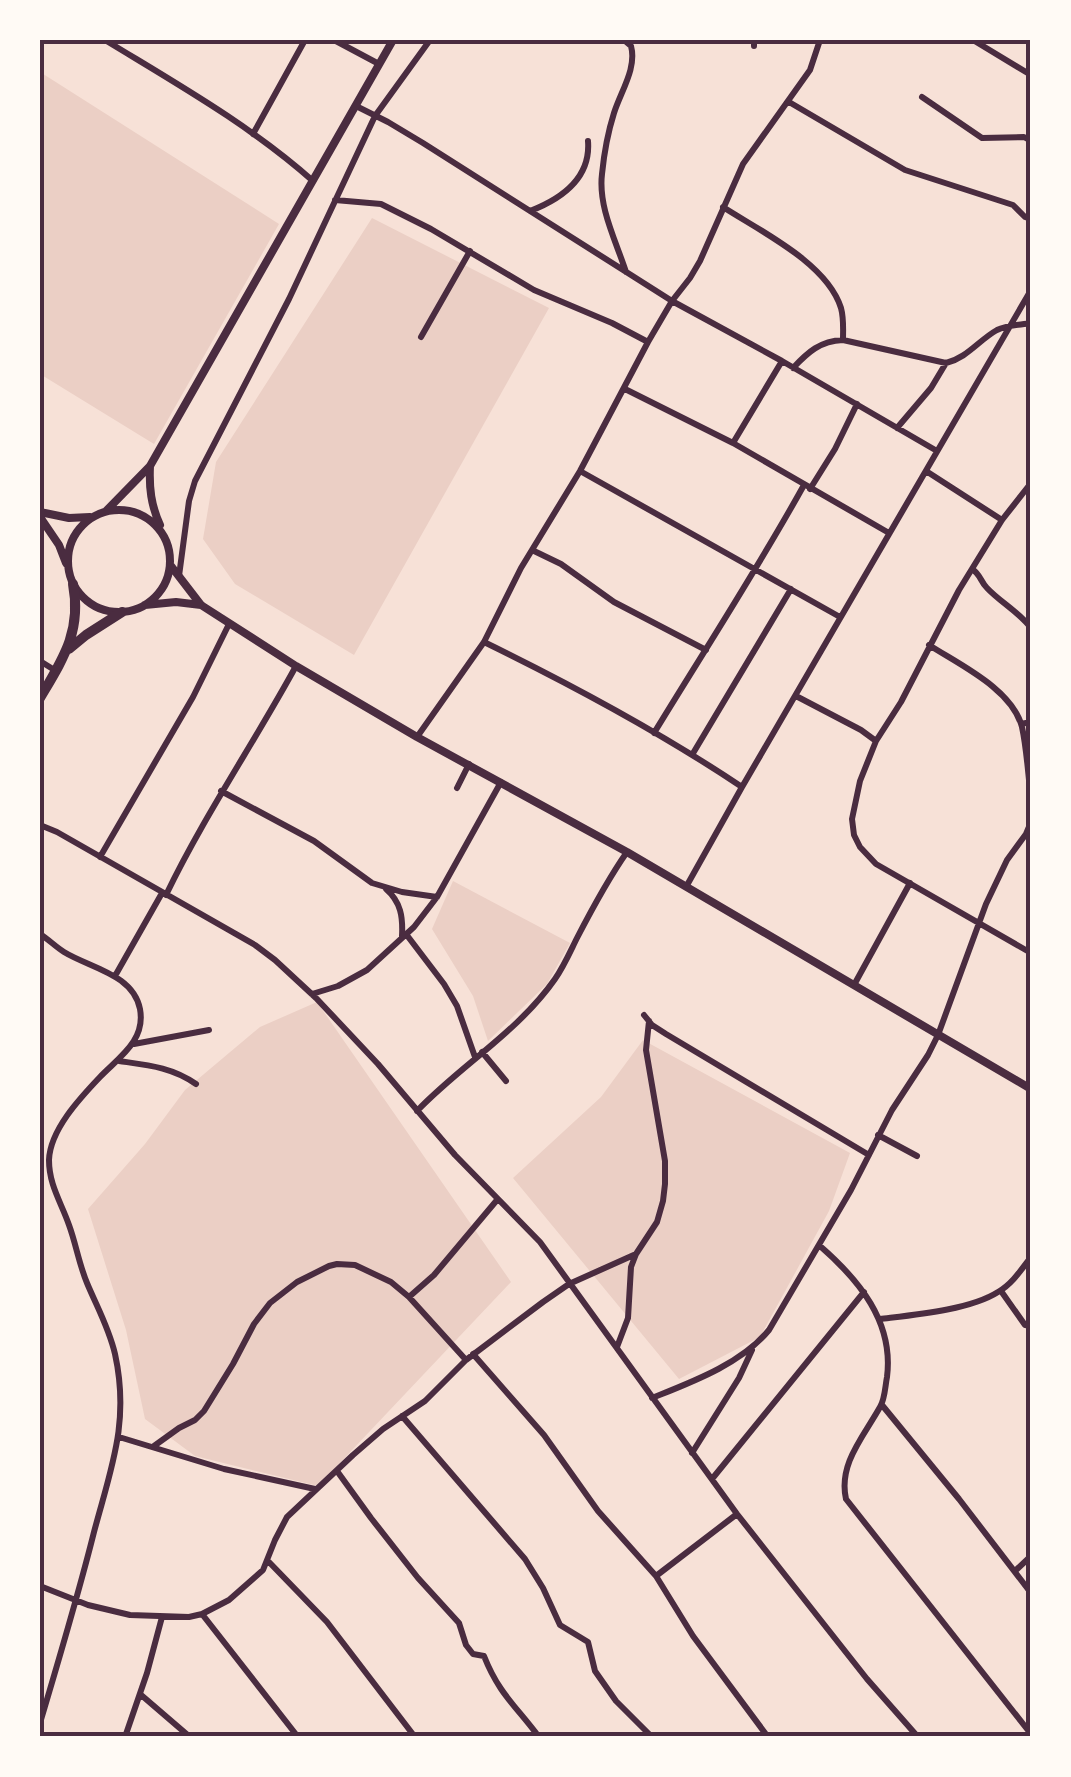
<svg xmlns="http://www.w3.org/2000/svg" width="1071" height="1777" font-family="Poppins,sans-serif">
  <rect width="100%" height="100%" fill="#f7e1d7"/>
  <path fill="#ebcfc5" d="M40,72l239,152 -125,220 -114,-70z
    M372,218l177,90 -195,347 -119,-71 -32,-45 13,-77z
    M453,881l117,62 -23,41 -59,57 -15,-45 -41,-67z
    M317,1002l194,280 -193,204 -123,-30 -50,-37 -19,-89 -38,-121 57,-65 40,-54 75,-63z
    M643,1040l207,113 -21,58 -69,126 -81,42 -166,-201 88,-81z"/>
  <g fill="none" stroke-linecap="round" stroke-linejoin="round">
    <path stroke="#4a2c40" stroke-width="6" d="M105,40c72,44 145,85 208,141
      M334,40l45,24
      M624,40l7,6c6,22 -10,45 -17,67 -6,19 -10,41 -12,61 -4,33 14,67 24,98
      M973,40l58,35
      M754,46v-6
      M922,97l60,41 42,-1 7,4
      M789,102l116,68 108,35 12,12 6,2
      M356,106l32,16 35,21 249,158 110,60 155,90
      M253,134l52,-94
      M335,200l46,4 50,25 103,61 78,33 36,19
      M723,207c37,24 104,56 118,101 3,11 2,21 2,32
      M530,211c31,-12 61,-32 58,-70
      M421,337l49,-86
      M793,368c15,-16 27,-27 50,-28l103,23c21,-5 33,-23 51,-33 10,-5 23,-5 34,-7
      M625,389l108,54 156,90
      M897,428l34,-40 15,-25
      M733,443l49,-82
      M580,471l260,146
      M926,471l76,49
      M1031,483l-29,37 -43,70 -58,112 -25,39 -16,40 -8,38 2,16 6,12 16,17 155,89
      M810,489l25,-40 22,-45
      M532,550l29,14 53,38 92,48
      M972,569c9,6 8,12 15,19 13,14 32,24 44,40
      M179,576l10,-75 6,-20 94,-182 86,-183 55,-76
      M484,642c88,43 176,90 258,145
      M929,645c31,20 83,44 93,82 5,23 6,48 9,71
      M1031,654l-2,5 2,8
      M40,661l16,10
      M796,696l65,34 15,11
      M1021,724l10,-2
      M654,733c50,-82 103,-163 150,-248
      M417,737l67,-95 37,-74 59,-97 68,-129 24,-41 18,-23 10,-17 43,-97 67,-94 10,-30
      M692,755l99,-166
      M457,788l12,-24
      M221,791l93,50 58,42 30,9 35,5
      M40,825l17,7 198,113 20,15 41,38 62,66 77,91 85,87 197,272 130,165 51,58
      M100,857l93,-160 36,-73
      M686,887l56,-100 289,-497
      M386,889c15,13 17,28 16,47
      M166,895c38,-79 88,-152 130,-229
      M40,934c8,5 16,13 24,18 26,16 69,22 76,57 6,32 -22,49 -40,68 -20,21 -50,53 -51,83 0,25 12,42 20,65 7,19 10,39 18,58 10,24 22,45 28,71 15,68 -4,114 -21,178 -16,64 -35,127 -54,191
      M406,934l38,50 13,22 18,51
      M115,976l47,-83
      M854,985l56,-102
      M312,994l26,-8 29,-16 47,-43 23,-30 64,-115
      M644,1015l8,10 14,9 203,121
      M134,1044l75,-14
      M482,1052l24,29
      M119,1061c28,4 53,6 77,23
      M417,1111c44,-46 101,-79 138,-132 9,-13 15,-27 22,-41 15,-29 31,-59 50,-86
      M878,1135l39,21
      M820,1246c39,34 74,76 67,131 -2,10 -2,22 -7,30 -16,29 -42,57 -34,92l185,235
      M1001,1291l24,34 6,1
      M409,1297l25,-22 63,-75
      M880,1319c33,-4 90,-9 118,-27 14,-8 23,-22 33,-35
      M617,1347l11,-29 3,-51 5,-13 21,-32 6,-21 2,-17v-23l-19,-111 3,-29
      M473,1354l71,81 54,76 58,65 37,60 75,101
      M652,1398c40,-16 89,-34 117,-68l82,-140 41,-80 36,-55 10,-20 48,-131 21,-44 19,-26 5,-12
      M882,1405l77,94 72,94
      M402,1416l123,143 18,29 17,37 28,17 7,29 21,30 36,36
      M119,1437l105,32 91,20
      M154,1446l25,-18 16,-8 9,-9 29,-47 21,-40 16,-21 27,-21 32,-16 8,-2 18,1 36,17 18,15 57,63
      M692,1453l47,-75 13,-28
      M337,1471l34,47 47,60 41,45 7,22 7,9 11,2c15,38 32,50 55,81
      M712,1479l152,-187
      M268,1561l59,61 88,115
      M1015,1571l16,-15
      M656,1576l81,-62
      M40,1586l48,19 42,10 59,2 13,-3 27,-14 34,-30 12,-30 12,-23 66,-62 30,-26 42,-28 41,-41 77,-58 26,-18 67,-30
      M202,1614l96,123
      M140,1694l50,43
      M125,1737l22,-64 15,-56"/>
    <path stroke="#4a2c40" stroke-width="8" d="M150,466c-1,22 1,39 10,59
      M68 561a51 51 0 1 1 102 0a51 51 0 1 1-102 0Z
      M106,511l44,-45 243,-426
      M40,512l29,6 21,-1
      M40,517l19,28 7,18
      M171,566l30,39 95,61 121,71 210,115 404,237
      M145,605l31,-3 25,3"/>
    <path stroke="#4a2c40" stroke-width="10" d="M69,649l17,-14 36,-23
      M40,698c23,-39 42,-67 33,-114"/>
  </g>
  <rect width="1071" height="1777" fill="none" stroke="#fffaf5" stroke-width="85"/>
  <rect x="42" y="42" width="986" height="1692" fill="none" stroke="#4a2c40" stroke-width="4"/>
</svg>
